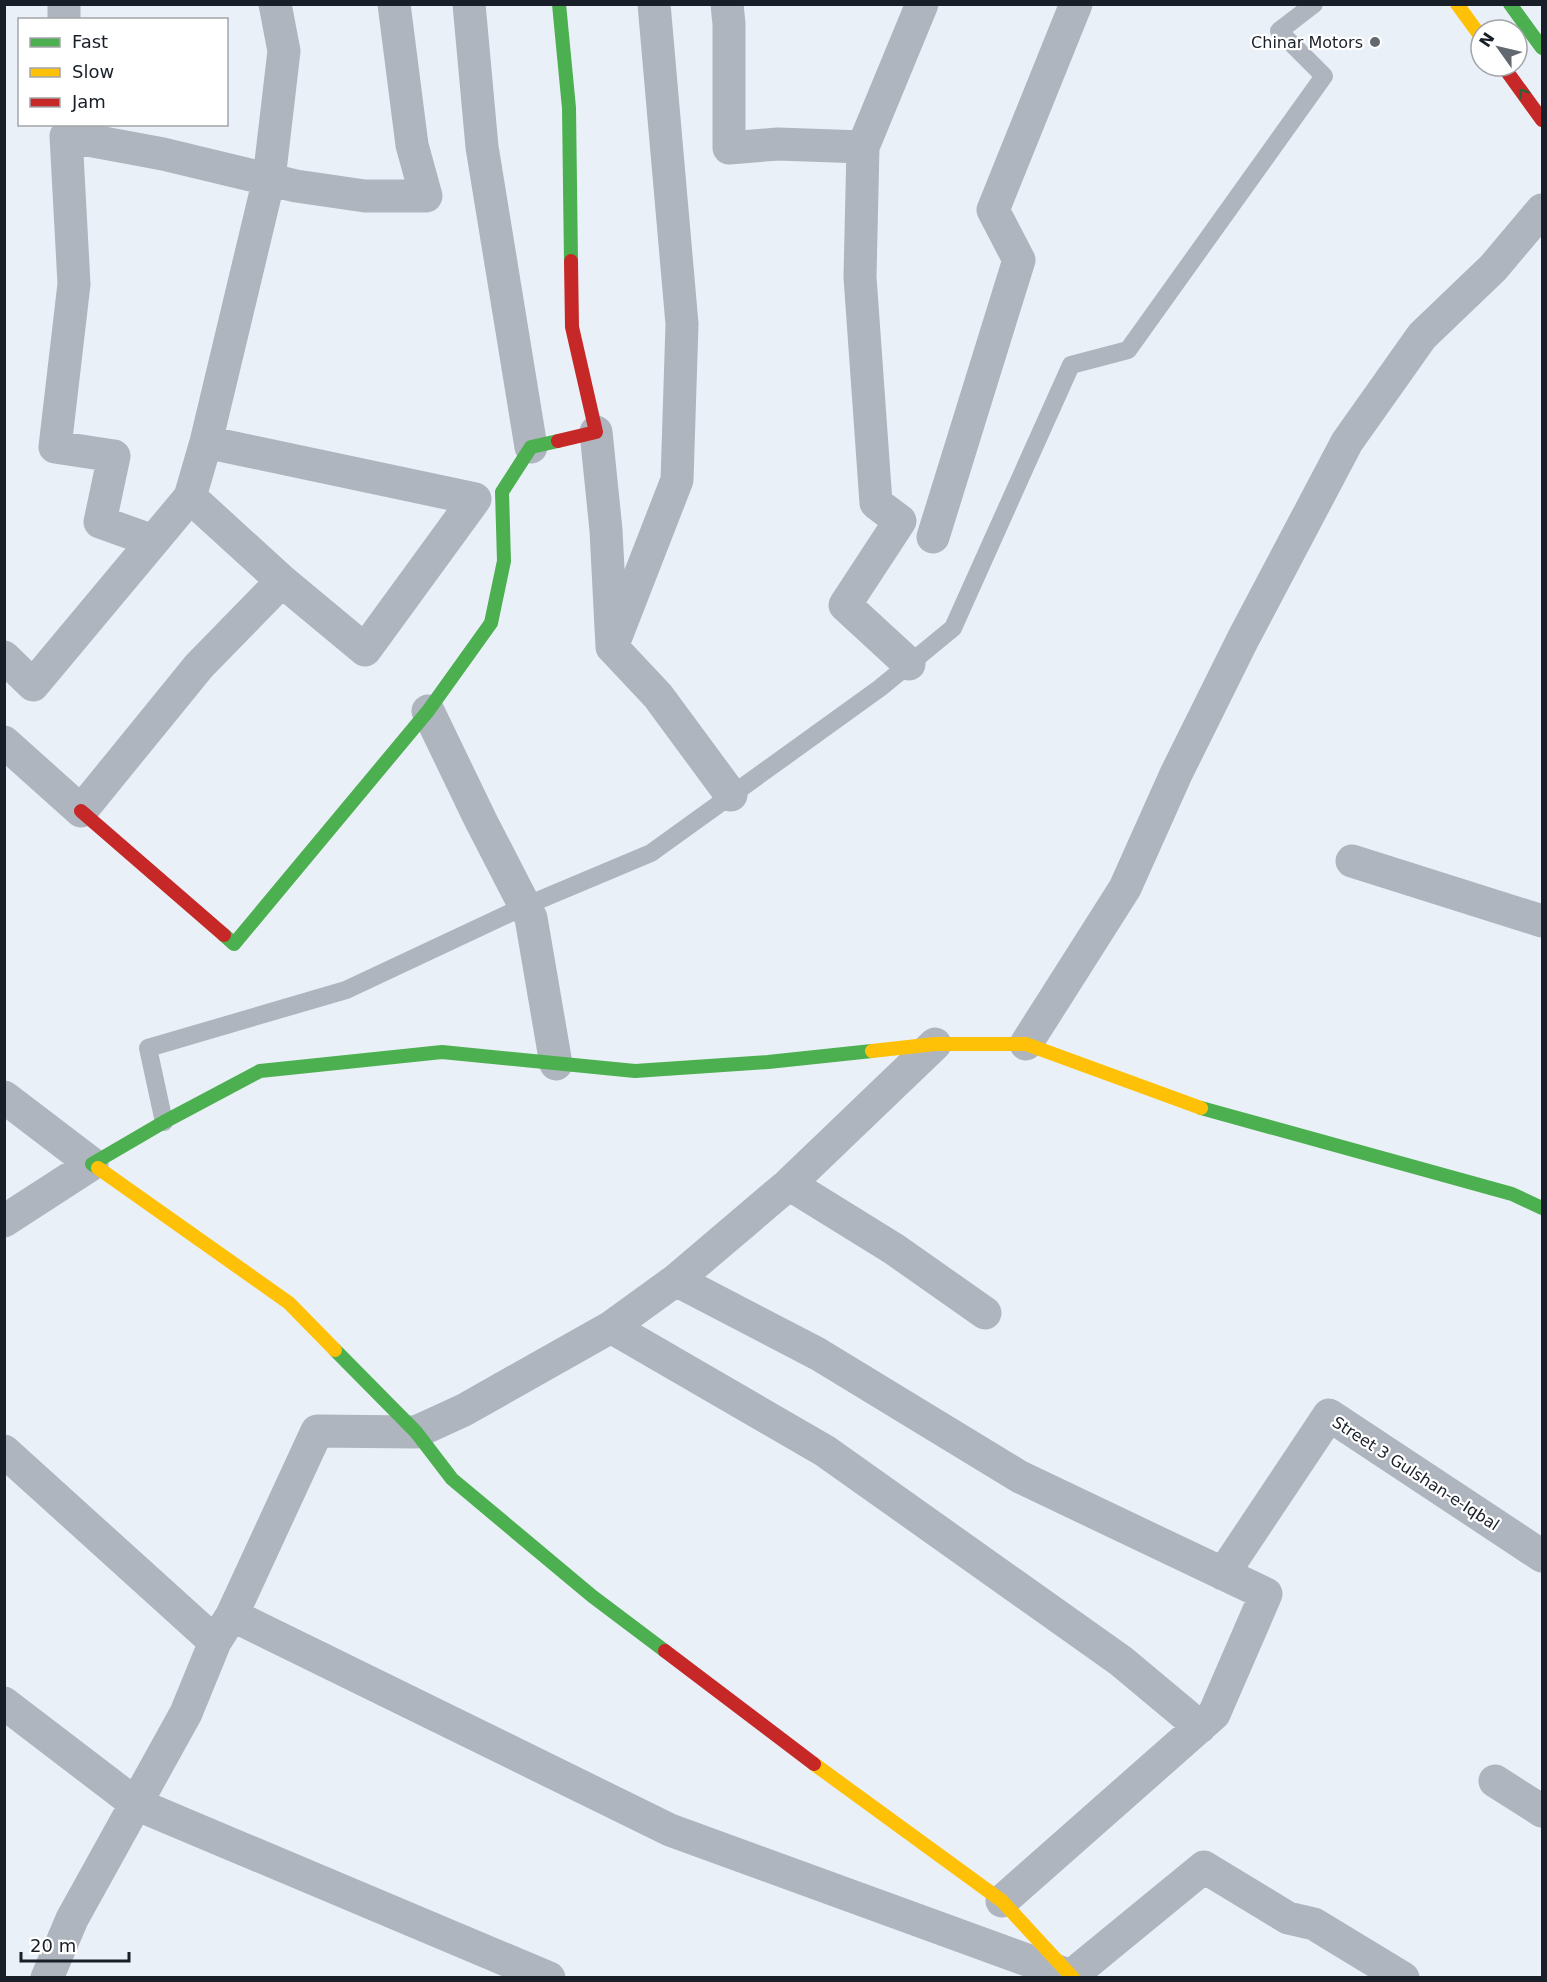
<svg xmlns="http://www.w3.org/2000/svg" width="1547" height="1982" font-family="'DejaVu Sans',sans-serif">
  <rect width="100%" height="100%" fill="#eaf0f7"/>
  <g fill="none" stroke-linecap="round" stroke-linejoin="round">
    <path stroke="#aeb5be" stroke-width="18" d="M164,1122l-16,-74 198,-58 179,-84 126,-53 229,-165 73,-60 118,-263 57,-15 196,-274 -45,-45 35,-27"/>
    <path stroke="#aeb5be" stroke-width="33" d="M64,4v16
      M469,4l13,143 49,300
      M727,4l2,20v124l49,-4 85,3 -3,130 16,226 24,18 -55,84 64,59
      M863,147l59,-143
      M596,432l10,98 6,117 46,49 73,99
      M206,442l269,57 -110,151 -83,-69
      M933,537l86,-277 -26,-50 83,-206
      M153,541l-53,-19 14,-66 -59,-9 19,-163 -8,-148 97,18 133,32 69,10h61l-14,-51 -18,-141
      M612,647l65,-167 5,-156 -28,-320
      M4,657l29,28 157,-188
      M428,711l53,110 50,97 25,146
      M4,742l77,69 118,-145 83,-85 -92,-84 16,-55 63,-263 15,-128 -9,-47
      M1352,861l190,60
      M1026,1044l99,-156 51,-114 67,-135 104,-197 75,-106 71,-68 49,-58
      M4,1097l88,67 -88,57
      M789,1184l105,65 91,64
      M676,1280l142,74 202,123 246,117 -52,120 -212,187
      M611,1327l214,124 296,210 79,66
      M4,1451l211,191
      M1223,1574l106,-159 213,141
      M232,1615l438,215 401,146 133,-109 84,51 26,6 89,54
      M4,1703l132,101 413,174
      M1495,1781l47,30
      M47,1978l25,-59 114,-206 29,-71 17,-27 85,-184 99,1 48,-22 147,-83 65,-47 113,-96 146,-140"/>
    <path stroke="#4caf50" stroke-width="14" d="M559,4l10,104 2,153
      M1510,4l32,44
      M224,935l10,9 194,-233 63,-88 13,-62 -2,-69 29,-45 27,-6
      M1201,1108l311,86 30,14
      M98,1168l-6,-4 72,-42 96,-51 182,-19 193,19 133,-9 104,-11
      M335,1350l81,82 36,47 140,117 73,55"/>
    <path stroke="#ffc107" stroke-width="14" d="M1457,4l24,33
      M872,1051l63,-7h91l175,64
      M98,1168l191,135 46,47
      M814,1764l188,137 71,77"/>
    <path stroke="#c62828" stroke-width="14" d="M1503,66l39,54
      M558,441l38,-9 -24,-105 -1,-66
      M81,811l143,124
      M665,1651l149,113"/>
  </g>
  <defs><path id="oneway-chevron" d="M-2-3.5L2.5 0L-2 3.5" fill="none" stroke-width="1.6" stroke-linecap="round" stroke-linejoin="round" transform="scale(1.5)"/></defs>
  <use stroke="#30603a" href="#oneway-chevron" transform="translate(1523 93) rotate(-126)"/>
  <circle fill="#626870" stroke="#fff" stroke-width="2" cx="1375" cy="42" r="6"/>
  <g text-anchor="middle" stroke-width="4.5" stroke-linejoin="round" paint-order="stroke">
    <g font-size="16" fill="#191f28" stroke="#fff" text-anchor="end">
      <text x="1363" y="48">Chinar Motors</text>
    </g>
    <g font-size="16" fill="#191f28" stroke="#fff">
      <text transform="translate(1416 1473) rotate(33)" y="6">Street 3 Gulshan-e-Iqbal</text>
    </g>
  </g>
  <rect width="1547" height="1982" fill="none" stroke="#191f28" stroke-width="12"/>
  <rect x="18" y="18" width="210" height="108" fill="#ffffff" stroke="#a3a5a9" stroke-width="1.5"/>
  <rect x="30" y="38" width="30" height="9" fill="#4caf50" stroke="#a3a5a9" stroke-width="1.5"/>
  <text x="72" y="48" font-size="18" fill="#191f28">Fast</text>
  <rect x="30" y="68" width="30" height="9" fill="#ffc107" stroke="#a3a5a9" stroke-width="1.5"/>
  <text x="72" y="78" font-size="18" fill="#191f28">Slow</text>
  <rect x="30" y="98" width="30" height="9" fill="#c62828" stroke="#a3a5a9" stroke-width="1.5"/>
  <text x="72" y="108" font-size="18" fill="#191f28">Jam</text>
  <g transform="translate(1499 48) rotate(304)"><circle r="28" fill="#ffffff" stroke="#a3a5a9" stroke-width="1.5"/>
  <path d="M0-4.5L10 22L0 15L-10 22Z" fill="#626870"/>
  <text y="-9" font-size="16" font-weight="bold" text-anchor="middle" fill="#191f28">N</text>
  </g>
  <path d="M21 1952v9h108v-9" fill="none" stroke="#191f28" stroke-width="3"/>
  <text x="30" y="1952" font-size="18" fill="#191f28" stroke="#ffffff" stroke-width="4.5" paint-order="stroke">20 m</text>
</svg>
